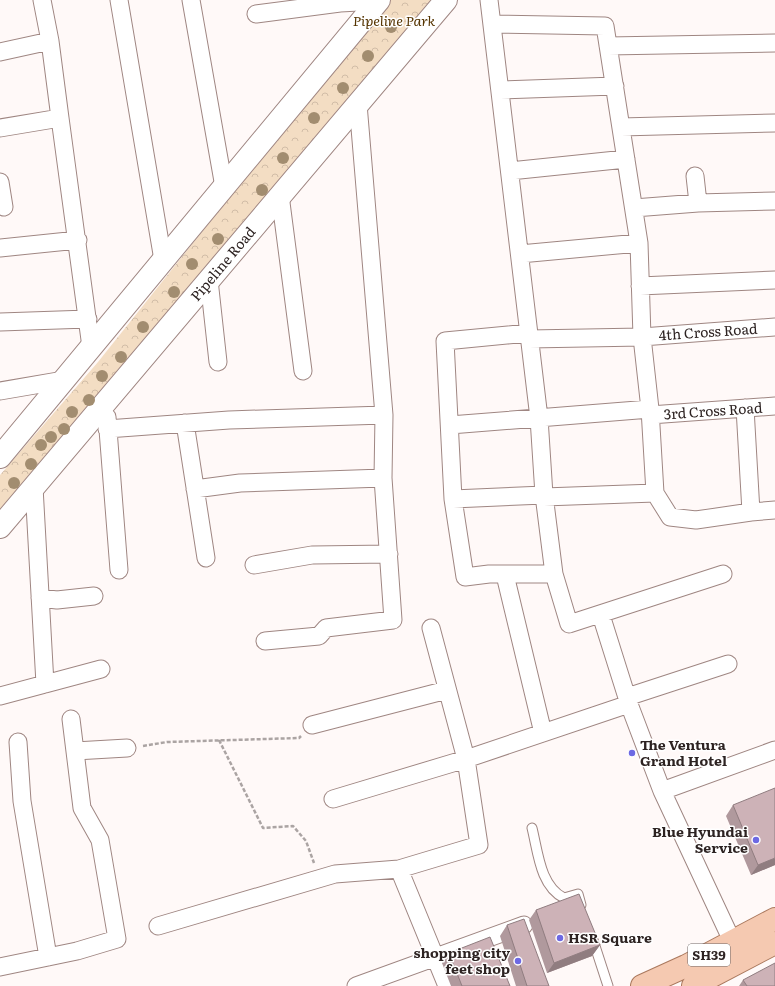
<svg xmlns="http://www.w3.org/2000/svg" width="775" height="986" font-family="Literata,serif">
  <defs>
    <pattern id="park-crowns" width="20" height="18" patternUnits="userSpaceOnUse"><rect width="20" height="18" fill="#f3ddc3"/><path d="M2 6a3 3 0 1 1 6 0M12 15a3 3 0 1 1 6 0" fill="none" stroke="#d1bda7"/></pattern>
  </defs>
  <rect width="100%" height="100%" fill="#fff9f8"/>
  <path fill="url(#park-crowns)" d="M387,0h49l-436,520v-45l98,-113z"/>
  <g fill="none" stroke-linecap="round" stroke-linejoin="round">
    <g stroke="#9f8682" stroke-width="11">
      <path id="service" d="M532,828c6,24 8,58 32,70l14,-4 3,11
        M593,940l15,46"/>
    </g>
    <g stroke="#9f8682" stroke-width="19">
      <path id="minor" d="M119,0l44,260
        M191,0l33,187
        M489,0l50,418 5,77 10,79 15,50 154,-50
        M256,14l84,-11 38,-2
        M492,24l113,2 34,217 3,94 8,72 5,84 15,24 26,3 55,-8 24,-2
        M608,46l167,-3
        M0,52l50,-11
        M500,90l115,-4
        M60,118l31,229
        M621,127l154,-4
        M0,128l60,-10 -10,-77 -8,-41
        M510,171l116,-12
        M695,176l3,27 77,-2
        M0,182l4,25
        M280,195l23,176
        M634,208l64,-5
        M0,248l78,-8
        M520,254l119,-11
        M209,280l9,82
        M640,286l135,-6
        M0,322l88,-3
        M528,333l-83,8 8,158 12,78 24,-3h65
        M529,339l113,-2 133,-10
        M0,391l64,-11
        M745,408l6,104
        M650,415l125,-9
        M107,417l12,153
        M185,423l21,135
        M450,425l200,-16
        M107,429l122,-9 155,-5
        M34,487l11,197
        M195,489l45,-6 143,-5
        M544,497l111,-4
        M453,499l91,-4
        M254,565l58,-10 77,-1
        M505,575l38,158
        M40,598l17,2 37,-4
        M601,615l28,89 33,87 71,152
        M265,641l54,-5 7,-8 67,-8 -10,-142 1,-63 -26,-311
        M0,696l101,-27
        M627,697l101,-33
        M312,725l135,-35
        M18,742l4,59 26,156
        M75,751l52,-3
        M662,791l113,-41
        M333,799l133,-40 163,-55
        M399,869l48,117
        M158,926l177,-52 64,-5 80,-24 -13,-86 -35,-131
        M0,967l77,-16 40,-12 -17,-99 -18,-32 -11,-89
        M356,986l168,-61"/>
    </g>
    <g stroke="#9f8682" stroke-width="24">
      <path id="secondary" d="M0,457l379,-457
        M0,527l446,-527"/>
    </g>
    <g stroke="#aa785d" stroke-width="24">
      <path id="primary" d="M642,986l44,-20 89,-47
        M693,986l82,-43"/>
    </g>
    <path stroke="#aba4a3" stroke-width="2.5" stroke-dasharray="4 2" stroke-linecap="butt" d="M219,740l44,88 30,-2 13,15 8,22
      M143,746l24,-4 132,-4 2,-2"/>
    <use href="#service" stroke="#fff" stroke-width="9"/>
    <use href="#minor" stroke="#fff" stroke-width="17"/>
    <use href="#secondary" stroke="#fff" stroke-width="22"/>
    <use href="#primary" stroke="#f5c9b1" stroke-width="22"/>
  </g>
  <g fill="#a28d70">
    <circle cx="391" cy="27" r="6"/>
    <circle cx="368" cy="56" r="6"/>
    <circle cx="343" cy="88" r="6"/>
    <circle cx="314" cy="118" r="6"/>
    <circle cx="283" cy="158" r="6"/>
    <circle cx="262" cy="190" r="6"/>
    <circle cx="218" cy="239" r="6"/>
    <circle cx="192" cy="264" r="6"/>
    <circle cx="174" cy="292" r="6"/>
    <circle cx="143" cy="327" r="6"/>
    <circle cx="121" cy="357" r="6"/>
    <circle cx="102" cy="376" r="6"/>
    <circle cx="89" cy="400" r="6"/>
    <circle cx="72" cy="412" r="6"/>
    <circle cx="64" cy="429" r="6"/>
    <circle cx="51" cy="437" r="6"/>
    <circle cx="41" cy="445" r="6"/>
    <circle cx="31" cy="464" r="6"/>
    <circle cx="14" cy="483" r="6"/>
  </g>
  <path fill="#b0999d" d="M733,805l42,60 -24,10 -25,-59z
    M536,910l64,35 -8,11 -45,17 -18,-53z
    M507,925l42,61h-33l-16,-50z
    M449,953l61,33h-59l-9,-23z
    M743,980l32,6h-36z"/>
  <path fill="#907d80" d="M775,858v7l-24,10 7,-10z
    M600,945l-8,11 -45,17 7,-10z"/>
  <path fill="#cdb2b7" stroke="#907d80" d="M775,788v70l-17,7 -25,-60z
    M579,894l21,51 -46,18 -18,-53z
    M524,919l25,67h-22l-20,-61z
    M490,937l20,49h-48l-13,-33z
    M775,963v23h-28l-4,-6z"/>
  <g fill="#6d69e3" stroke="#fff" stroke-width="1.5">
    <circle cx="632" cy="753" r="4"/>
    <circle cx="756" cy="840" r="4"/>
    <circle cx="560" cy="938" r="4"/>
    <circle cx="518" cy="961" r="4"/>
  </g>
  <g text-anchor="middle" stroke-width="3" stroke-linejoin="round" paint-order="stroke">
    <rect fill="#fff" stroke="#6c6564" stroke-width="1" x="688" y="944" width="42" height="22" rx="3"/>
    <g font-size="13" font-weight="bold" fill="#2d2322">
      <text x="709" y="960">SH39</text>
    </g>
    <g font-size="14" font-style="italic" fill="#553400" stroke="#fff">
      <text x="394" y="26">Pipeline Park</text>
    </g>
    <g font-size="14" fill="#2d2322" stroke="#fff">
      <text transform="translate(223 264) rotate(-50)" y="5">Pipeline Road</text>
      <text transform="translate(708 332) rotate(-4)" y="5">4th Cross Road</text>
      <text transform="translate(713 411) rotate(-4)" y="5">3rd Cross Road</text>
    </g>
    <g font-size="14" font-weight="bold" fill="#2d2322" stroke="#fff" text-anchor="start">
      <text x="640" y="750">The Ventura<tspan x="640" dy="16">Grand Hotel</tspan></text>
      <text x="748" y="837" text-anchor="end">Blue Hyundai<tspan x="748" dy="16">Service</tspan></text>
      <text x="568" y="943">HSR Square</text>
      <text x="510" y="958" text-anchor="end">shopping city<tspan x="510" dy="16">feet shop</tspan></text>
    </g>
  </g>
</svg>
